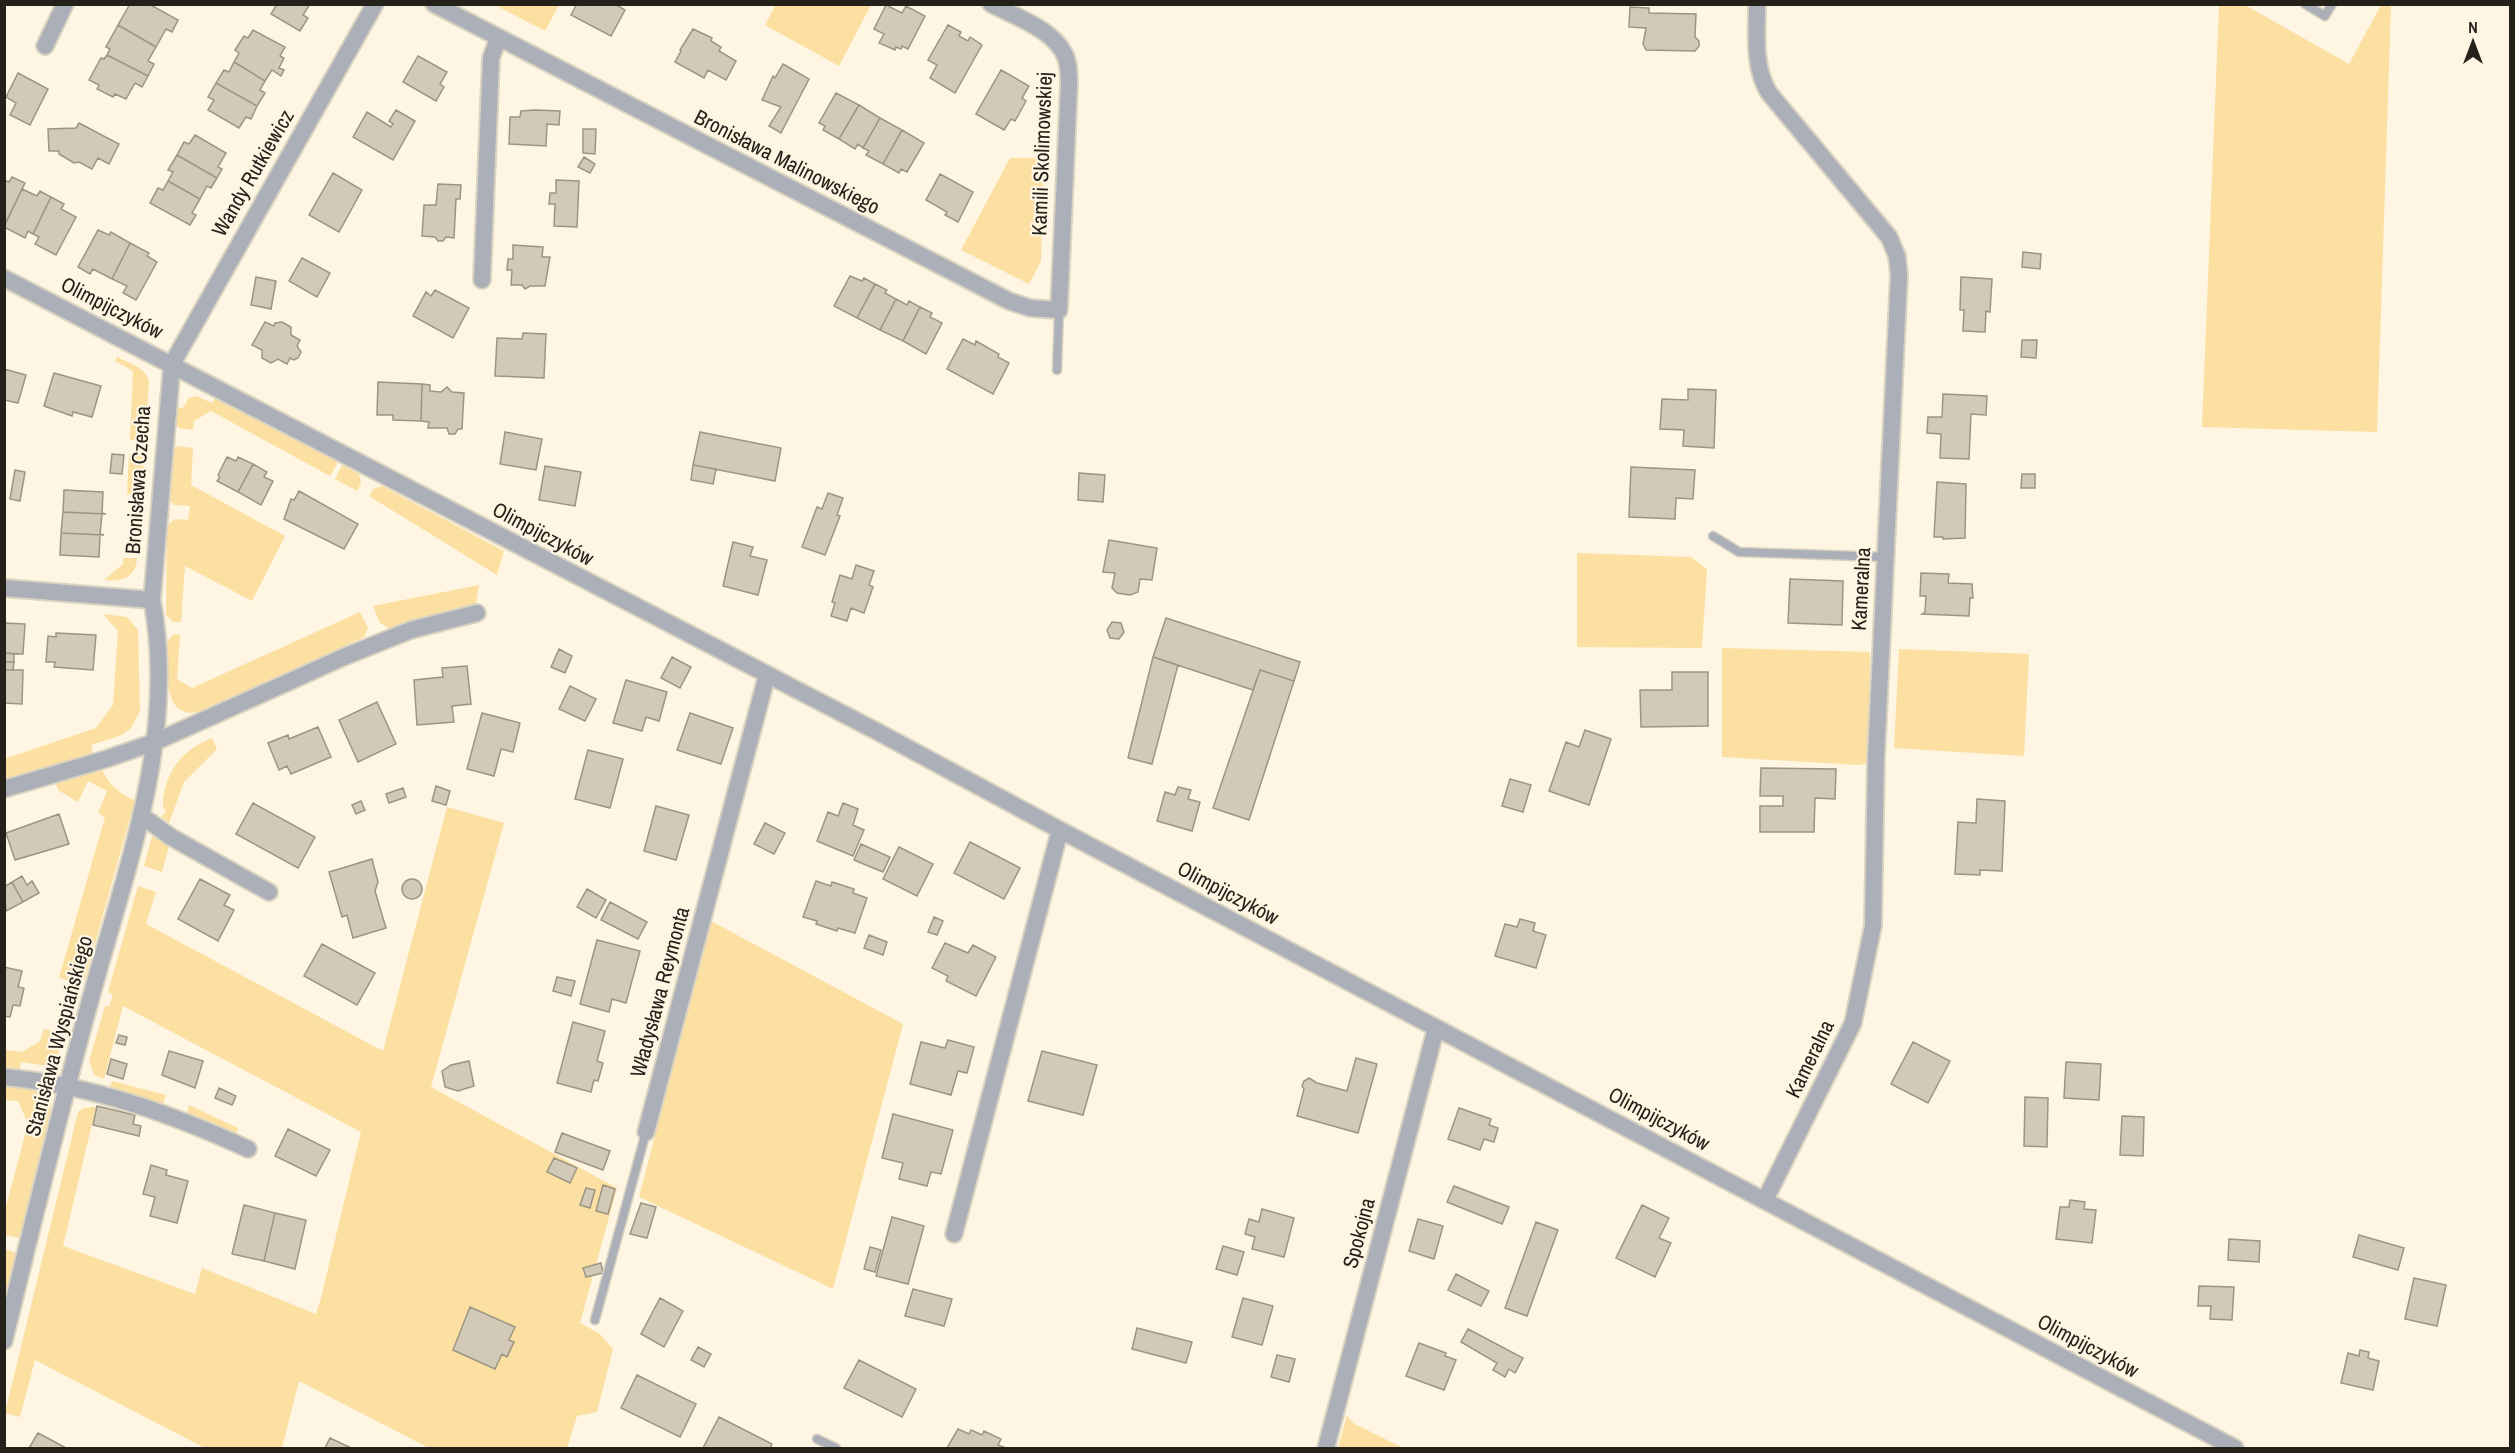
<svg xmlns="http://www.w3.org/2000/svg" width="2515" height="1453" font-family="'Archivo Narrow',sans-serif">
  <rect width="100%" height="100%" fill="#fef5e2"/>
  <path fill="#fbe0a1" d="M776,4h95v1l-32,61 -74,-41z
    M495,5h64l-14,26z
    M2219,5h26l104,59 32,-59h10l-14,427 -175,-5z
    M1010,158h34l-3,103 -12,23 -68,-34z
    M117,357c12,6 28,10 32,24l-4,60 -15,-1 3,-69 -18,-10z
    M196,396l16,7 3,-5 123,64 -8,14 -119,-65 -17,10 -1,9 -14,-2 -5,-6 1,-15 8,1 6,-10z
    M177,446l16,2 -2,37 94,51 -33,65 -67,-35 -4,56h-8l-7,-7 1,-89 7,-7 14,1 2,-14 -16,-1 -6,-7 4,-49z
    M129,454l15,1 -2,40 -15,-1z
    M342,465l17,9 2,9 -4,8 -22,-12z
    M382,486l122,65 -7,24 -128,-79 4,-7z
    M1577,553l114,4 16,12 -5,79 -125,-1z
    M123,558h14c-1,21 -17,24 -33,22l19,-16z
    M479,585l-3,19 -87,24 -9,-5 -7,-17z
    M360,612l8,16 -4,9 -159,73c-45,16 -37,-42 -38,-68l7,-8 6,1 -3,44 15,9z
    M103,614l24,3 11,13 2,81 -9,17 -9,7 -31,10 2,9 -88,29 -1,-24 92,-31 17,-23 5,-74z
    M1722,648l148,4 -2,111 -9,2 -137,-8z
    M1899,649l130,5 -5,102 -130,-8z
    M212,738l5,11 -33,33 -15,41 -8,-6 5,-5c-5,-8 -3,-15 -1,-23 7,-27 22,-40 47,-51z
    M102,769c5,13 19,27 33,31l-50,179 -10,3 -16,-4 46,-161 -7,-4 9,-22 -19,-10 -10,21 -20,-12 -3,-9z
    M447,807l57,16 -73,264 186,101 -37,135 20,11 13,15 -16,63 -20,4 -10,32h-138l-130,-67 -17,67h-77l-170,-88 -15,57 -15,-4 73,-301 6,-4 12,-1 -33,139 132,48 7,-26 114,46 5,-16 40,-166 -238,-126 -19,73 -10,-4 -5,-14 16,-55h4l4,-11 -5,-3 30,-106 18,6 -10,32 237,127z
    M152,836l17,10 -7,26 -18,-6z
    M711,921l192,103 -70,265 -194,-92z
    M44,1029l20,5 -8,27 -9,5 -26,-4 -1,7 -15,-2v-17l17,2 18,-11z
    M112,1081l54,14 -3,9 -53,-17z
    M5,1085l39,8 6,6 1,9 -31,130 -15,-3 -1,-21 24,-90 -10,-23 -13,-1z
    M189,1105l49,23 -2,8 -49,-22z
    M5,1249l11,4 -11,49 -1,-53z
    M1347,1415l6,8 50,25h-65z"/>
  <path fill="#d2cab7" stroke="#9c9583" stroke-width="1.5" d="M130,4h19l29,16 -6,12 -6,-3 -10,18 -38,-22z
    M277,4h33l-7,11 5,3 -8,13 -29,-17z
    M577,4h38l10,6 -14,26 -40,-21z
    M886,5l16,8 4,-7 19,10 -17,33 -6,-3 -1,3 -5,-2 -1,3 -16,-7 5,-9 -10,-5z
    M1630,7l19,1v5l47,1 -1,23 4,4v5l-4,5 -49,-1 -3,-6 3,-16 -17,-1z
    M118,25l38,22 -8,14 6,3 -6,12 -41,-21 3,-6 -4,-2z
    M948,25l13,7 -2,4 9,5 2,-4 12,8 -27,48 -25,-15 7,-13 -9,-5z
    M693,29l19,9 -1,3 10,6 -2,4 17,10 -10,19 -18,-10 -4,8 -29,-16 6,-11 -1,-1z
    M253,30l32,17 -5,9 4,2 -5,10 5,2 -3,6 -9,-6 -7,11 -31,-19 5,-9 -4,-3 9,-14 4,2z
    M107,55l41,21 -6,11 -7,-4 -9,16 -11,-5 -2,3 -16,-8 2,-4 -10,-5 12,-22 3,1z
    M418,56l29,16 -7,12 4,3 -8,14 -33,-19z
    M234,62l31,19 -5,9 5,3 -8,13 -41,-23 8,-13 5,2z
    M783,64l26,15 -28,54 -12,-7 12,-19 -19,-7 11,-24 2,2z
    M1001,70l28,16 -7,12 4,3 -11,20 -4,-2 -7,11 -28,-16z
    M18,73l30,16 -18,36 -20,-10 6,-12 -10,-6z
    M216,83l41,23 -6,13 -5,-2 -7,11 -31,-18 6,-10 -6,-3z
    M836,93l23,12 -20,34 -16,-9 2,-4 -6,-3z
    M859,105l21,13 -17,30 -5,-4 -3,5 -16,-10z
    M396,110l19,11 -22,39 -40,-23 14,-25 24,15 2,-3 -4,-3z
    M535,110l25,1 -1,14 -12,-1 -1,22 -37,-2 1,-27h10l1,-6z
    M880,118l22,12 -19,34 -17,-9 3,-4 -6,-3z
    M79,123l40,21 -10,20 -11,-6 -6,11 -13,-7 -5,1 -15,-9v-3h-10l-1,-22 28,-1z
    M583,129h13l-1,25 -12,-1z
    M902,130l22,13 -17,29 -6,-3 -2,4 -16,-9z
    M195,135l31,18 -8,14 4,2 -5,9 -40,-23 7,-13 5,2z
    M177,155l40,23 -6,10 -4,-2 -7,13 -32,-18 5,-9 -5,-2z
    M584,157l11,7 -5,9 -12,-6z
    M333,173l29,17 -23,42 -30,-17z
    M940,174l33,18 -15,30 -13,-7 2,-3 -21,-12z
    M12,177l13,6 -18,37 -3,-1v-39l5,2z
    M556,180l23,1 -2,46 -23,-1 1,-22h-6l1,-11h6z
    M168,181l32,18 -8,14 4,2 -6,10 -40,-22 8,-15 5,2z
    M438,184l23,1 -1,14h-4l-2,39 -8,-1 -3,4h-5l-3,-4 -13,-1 2,-31h12z
    M22,189l15,7 3,-5 11,6 -18,37 -5,-3 -3,7 -21,-11z
    M51,197l13,7 -3,5 15,8 -20,38 -21,-11 4,-7 -6,-3z
    M98,230l11,5 2,-3 19,11 -18,36 -19,-10 -3,5 -12,-7z
    M130,243l19,10 -2,3 10,6 -21,38 -13,-7 4,-7 -15,-7z
    M513,245l30,2 -1,10h8l-5,29h-15l-5,3 -3,-4h-11l1,-15h-5l1,-11h5z
    M2023,252l18,2 -1,15 -18,-2z
    M302,258l28,15 -13,24 -28,-16z
    M850,276l12,5 2,-3 11,6 -18,34 -23,-12z
    M256,277l20,4 -5,28 -20,-4z
    M1961,277l31,2 -2,33 -4,-1 -1,21 -22,-1 1,-21h-4z
    M875,284l12,6 -2,3 11,6 -16,31 -23,-12z
    M435,290l34,18 -16,30 -40,-22 13,-24 5,4z
    M896,299l11,6 2,-4 11,6 -17,34 -23,-11z
    M920,307l12,6 -2,4 12,6 -16,31 -23,-13z
    M265,322l9,4 1,-3 7,-1 9,5v8l9,5 -3,6 4,6 -3,6 -4,2 -4,-2 -3,6 -9,-5 -7,4 -9,-5v-8l-10,-5z
    M523,333l23,1 -2,44 -49,-2 2,-38 25,1z
    M963,339l12,6 1,-4 23,13 -1,3 11,6 -16,31 -46,-25z
    M2022,340h15l-1,18 -15,-1z
    M4,369l22,6 -8,28 -14,-3z
    M54,373l47,13 -9,31 -19,-5 -1,4 -28,-10z
    M378,382l44,2 -1,37 -28,-1v-5h-16z
    M422,384l8,1v6l11,1 6,-5 5,5 12,1 -2,36h-4l-3,5h-6l-2,-6h-19l1,-6 -8,-1z
    M1688,389l28,1 -2,58 -31,-2 1,-16 -24,-1 2,-30 26,1z
    M1943,394l44,2 -1,19 -15,-1 -2,45 -29,-1 1,-24 -14,-1 1,-16h14z
    M505,432l37,7 -6,31 -36,-6z
    M700,432l81,16 -6,33 -82,-16z
    M112,454l12,1 -2,19 -12,-1z
    M227,457l9,4 2,-4 15,7 -15,28 -21,-11 3,-4 -2,-2z
    M253,464l14,8 -3,5 9,4 -12,24 -23,-13z
    M693,465l23,4 -3,15 -22,-4z
    M545,466l36,6 -6,34 -36,-6z
    M1631,467l64,3 -2,29 -17,-1 -1,21 -46,-2z
    M15,470l10,2 -5,29 -10,-2z
    M1079,473l26,2 -2,27 -25,-2z
    M2022,474h13v14h-14z
    M1937,482l29,2 -1,54 -22,1v-2h-9z
    M64,490l39,2 -1,21 4,1 -43,-2z
    M299,491l59,33 -14,25 -60,-30 7,-20 3,1z
    M828,493l15,5 -6,17 3,1 -15,39 -23,-8 15,-40 5,2z
    M63,512l43,2h-4l-2,20 4,1 -43,-2z
    M61,533l43,2h-4l-1,22 -39,-2z
    M1109,540l48,8 -5,32 -12,-1 -2,13 -8,3 -13,-2 -5,-5 3,-15 -12,-1z
    M733,542l20,5 -3,9 17,4 -9,35 -35,-9z
    M856,565l18,6 -5,14 4,2 -9,26 -13,-5 -4,13 -16,-5 4,-13 -3,-1 8,-27 12,4z
    M1921,573l28,1 -1,9 24,1 1,14h-3l-1,18 -47,-2 3,-2 1,-16h-6z
    M1790,579l53,2 -1,44 -54,-2z
    M1166,618l134,44 -6,19 -34,-11 -7,20 -100,-33z
    M1112,622l9,1 3,9 -5,7 -9,-1 -3,-8z
    M4,623l21,1 -2,30 -19,-1z
    M56,633l40,2 -3,35 -39,-3 1,-5h-9l2,-26 8,1z
    M559,649l13,7 -7,17 -14,-6z
    M4,653l10,1v8h-10z
    M672,657l19,10 -11,21 -19,-10z
    M1153,657l25,8 -26,99 -24,-6z
    M4,662h10l-1,8h-9z
    M467,666l4,38 -19,2 2,16 -37,3 -3,-45 29,-3 -1,-9z
    M4,670h19l-1,34 -18,-1z
    M1260,670l34,11 -45,139 -36,-12z
    M1672,672h36v54l-67,1 -1,-37h32z
    M626,680l41,12 -8,29 -13,-4 -4,14 -29,-8z
    M570,686l26,13 -11,22 -26,-12z
    M377,702l19,42 -38,18 -19,-42z
    M482,713l38,10 -7,29 -12,-3 -7,27 -27,-7z
    M690,713l43,15 -12,36 -44,-14z
    M318,727l13,30 -40,17 -4,-8 -8,4 -11,-27 20,-8 1,4z
    M1585,730l26,9 -22,66 -40,-14 17,-49 13,5z
    M588,750l35,9 -13,49 -35,-9z
    M1761,768l75,1 -1,30 -20,-1 -1,34h-54v-26h23v-10h-23z
    M1510,779l21,6 -8,27 -21,-6z
    M436,786l14,5 -4,14 -14,-4z
    M1178,787l13,3 -3,9 12,3 -8,29 -35,-10 8,-29 10,3z
    M403,788l3,9 -17,6 -3,-9z
    M1977,799l28,2 -3,70 -22,-1v5l-25,-1 3,-52 18,1z
    M361,801l4,9 -9,4 -4,-9z
    M253,803l62,34 -17,31 -62,-34z
    M843,803l15,6 -5,16 11,5 -11,26 -36,-15 11,-29 10,4z
    M656,806l33,9 -13,45 -32,-9z
    M59,814l10,30 -54,16 -9,-27z
    M765,823l20,10 -11,21 -20,-10z
    M970,842l50,26 -16,31 -50,-26z
    M861,844l29,13 -7,15 -29,-12z
    M899,847l34,17 -16,32 -34,-17z
    M372,859l6,23 -3,9 11,37 -33,10 -6,-23 -5,2 -13,-45z
    M22,876l5,9 5,-4 7,12 -16,9 -11,-20z
    M402 889a10 10 0 1 1 20 0a10 10 0 1 1-20 0Z
    M200,879l30,16 -6,10 10,5 -16,31 -40,-22z
    M816,881l15,5 1,-4 22,7 -1,4 14,5 -12,35 -17,-5 -1,3 -21,-7 1,-3 -14,-4z
    M12,882l11,20 -17,9 -2,-24z
    M587,889l19,11 -10,18 -19,-11z
    M610,902l37,20 -9,17 -37,-19z
    M934,917l9,4 -6,14 -9,-3z
    M1520,919l15,4 -2,8 13,4 -10,33 -41,-12 10,-32 12,3z
    M869,935l18,7 -4,13 -19,-7z
    M597,940l43,11 -14,52 -14,-4 -3,13 -29,-8z
    M945,943l23,10 5,-8 23,12 -20,39 -30,-15 2,-5 -16,-8z
    M322,944l53,29 -18,32 -53,-29z
    M4,967l18,4 -4,16 6,1 -4,18 -7,-1 -3,12 -6,-1z
    M557,977l18,4 -4,15 -18,-5z
    M573,1022l32,9 -8,30 6,2 -5,18 -4,-1 -3,12 -34,-9z
    M119,1035l8,2 -2,8 -9,-2z
    M948,1040l26,7 -7,26 -9,-2 -7,24 -41,-11 11,-42 24,6z
    M1913,1042l37,19 -22,42 -37,-19z
    M169,1051l34,10 -8,27 -33,-13z
    M1042,1051l55,14 -14,50 -55,-14z
    M1356,1058l21,6 -19,69 -61,-17 7,-27 -2,-3 2,-5 5,-3 8,5 30,8z
    M111,1059l16,5 -4,15 -16,-5z
    M469,1061l5,25 -16,5 -13,-4 -3,-16 9,-6z
    M2066,1062l35,2 -2,36 -35,-2z
    M219,1088l17,8 -4,9 -17,-7z
    M2025,1097l23,1 -1,49 -23,-1z
    M97,1106l38,9 -2,9 8,2 -2,10 -46,-11z
    M1459,1108l32,11 -2,6 9,3 -4,14 -10,-3 -4,11 -32,-11z
    M893,1114l60,16 -12,44 -10,-2 -4,14 -28,-7 4,-16 -21,-5z
    M2122,1116l22,1 -1,39 -23,-1z
    M288,1129l42,21 -14,26 -41,-20z
    M562,1133l48,18 -7,19 -48,-18z
    M554,1158l23,10 -7,15 -23,-11z
    M151,1165l16,5 -1,5 22,6 -11,42 -27,-7 5,-19 -12,-3z
    M603,1185l12,4 -7,25 -12,-3z
    M1454,1186l55,21 -7,17 -55,-22z
    M586,1188l9,2 -5,18 -10,-3z
    M2070,1200l15,2 -1,7 12,1 -4,33 -36,-4 4,-32h9z
    M641,1203l15,4 -9,31 -17,-4z
    M244,1205l31,8 -11,48 -32,-7z
    M1642,1205l27,13 -10,20 12,5 -16,34 -39,-19z
    M1262,1209l32,9 -10,39 -32,-8 3,-12 -10,-3 4,-15 10,3z
    M275,1213l31,7 -11,49 -31,-8z
    M892,1217l32,9 -16,58 -32,-8z
    M1418,1219l25,7 -9,33 -25,-8z
    M1536,1222l22,8 -31,86 -22,-8z
    M2359,1235l45,13 -6,22 -45,-13z
    M2229,1239l31,2 -1,21 -31,-2z
    M1223,1246l21,6 -7,23 -21,-6z
    M870,1247l11,3 -6,22 -11,-3z
    M601,1263l2,10 -17,4 -3,-9z
    M1456,1274l33,17 -8,15 -33,-16z
    M2414,1278l32,7 -9,41 -32,-7z
    M2199,1286l35,1 -2,33 -22,-1 1,-13h-13z
    M913,1289l39,10 -8,27 -39,-10z
    M660,1298l23,13 -19,36 -23,-13z
    M1243,1298l30,8 -11,39 -30,-8z
    M470,1307l45,20 -6,13 5,2 -7,15 -5,-3 -7,15 -42,-19z
    M1137,1328l55,14 -6,21 -54,-14z
    M1468,1329l55,29 -8,15 -6,-4 -4,8 -12,-7 4,-7 -36,-21z
    M1419,1343l27,10 -1,3 11,4 -12,30 -38,-14z
    M698,1347l13,7 -7,13 -13,-7z
    M2360,1350l9,2 -1,6 11,3 -6,29 -32,-7 7,-30 11,3z
    M1277,1355l18,4 -6,23 -18,-5z
    M859,1360l57,29 -14,28 -58,-29z
    M637,1375l59,29 -16,33 -59,-29z
    M719,1417l53,27 -2,4h-67z
    M958,1429l11,5 2,-4 11,5 2,-4 17,8 -3,6 8,3h-59z
    M38,1433l28,15h-37z
    M330,1438l21,10h-26z"/>
  <g fill="none" stroke-linecap="round" stroke-linejoin="round">
    <g stroke="#dbd3c2" stroke-width="11">
      <path id="service" d="M2305,4l20,12 7,-12
        M1057,370l2,-60
        M1713,536l26,16 146,5
        M595,1320l51,-188
        M817,1439l19,9"/>
    </g>
    <g stroke="#dbd3c2" stroke-width="20">
      <path id="minor" d="M434,4l575,297 21,7 29,2 10,-225c0,-8 0,-16 -2,-24 -8,-30 -51,-44 -76,-57
        M1757,4c0,30 -4,63 12,89l120,144 8,19 2,19 -23,483 -3,168 -20,97 -88,177
        M45,46l20,-42
        M4,278l876,455 180,97 1175,618
        M482,280l9,-222 7,-19
        M4,588l148,12
        M4,789l102,-30 49,-17 191,-86 65,-26 66,-17
        M142,816l29,21 98,55
        M4,1077c86,8 166,36 244,72
        M646,1132l121,-457
        M954,1234l106,-404
        M4,1341c28,-114 55,-228 86,-340 35,-131 88,-263 62,-401l20,-236 203,-360
        M1326,1448l110,-420"/>
    </g>
    <use href="#service" stroke="#abb0b8" stroke-width="8"/>
    <use href="#minor" stroke="#abb0b8" stroke-width="16"/>
  </g>
  <g text-anchor="middle" stroke-width="4.5" stroke-linejoin="round" paint-order="stroke">
    <g font-size="21" fill="#24211a" stroke="#fef5e2">
      <text transform="translate(1042 154) rotate(-88)" y="7">Kamili Skolimowskiej</text>
      <text transform="translate(787 162) rotate(27)" y="7">Bronisława Malinowskiego</text>
      <text transform="translate(253 173) rotate(-60)" y="7">Wandy Rutkiewicz</text>
      <text transform="translate(112 308) rotate(27)" y="7">Olimpijczyków</text>
      <text transform="translate(138 480) rotate(-86)" y="7">Bronisława Czecha</text>
      <text transform="translate(543 534) rotate(28)" y="7">Olimpijczyków</text>
      <text transform="translate(1861 589) rotate(-87)" y="7">Kameralna</text>
      <text transform="translate(1228 893) rotate(28)" y="7">Olimpijczyków</text>
      <text transform="translate(660 992) rotate(-75)" y="7">Władysława Reymonta</text>
      <text transform="translate(59 1036) rotate(-75)" y="7">Stanisława Wyspiańskiego</text>
      <text transform="translate(1810 1059) rotate(-64)" y="7">Kameralna</text>
      <text transform="translate(1659 1119) rotate(28)" y="7">Olimpijczyków</text>
      <text transform="translate(1359 1233) rotate(-75)" y="7">Spokojna</text>
      <text transform="translate(2088 1346) rotate(28)" y="7">Olimpijczyków</text>
    </g>
  </g>
  <rect width="2515" height="1453" fill="none" stroke="#24211a" stroke-width="12"/>
  <g transform="translate(2473 42)" stroke="#fef5e2" stroke-width="4.5" paint-order="stroke">
  <path d="M0-4.5L10 22L0 15L-10 22Z" fill="#24211a"/>
  <text y="-9" font-size="16" font-weight="bold" text-anchor="middle" fill="#24211a">N</text>
  </g>
</svg>
